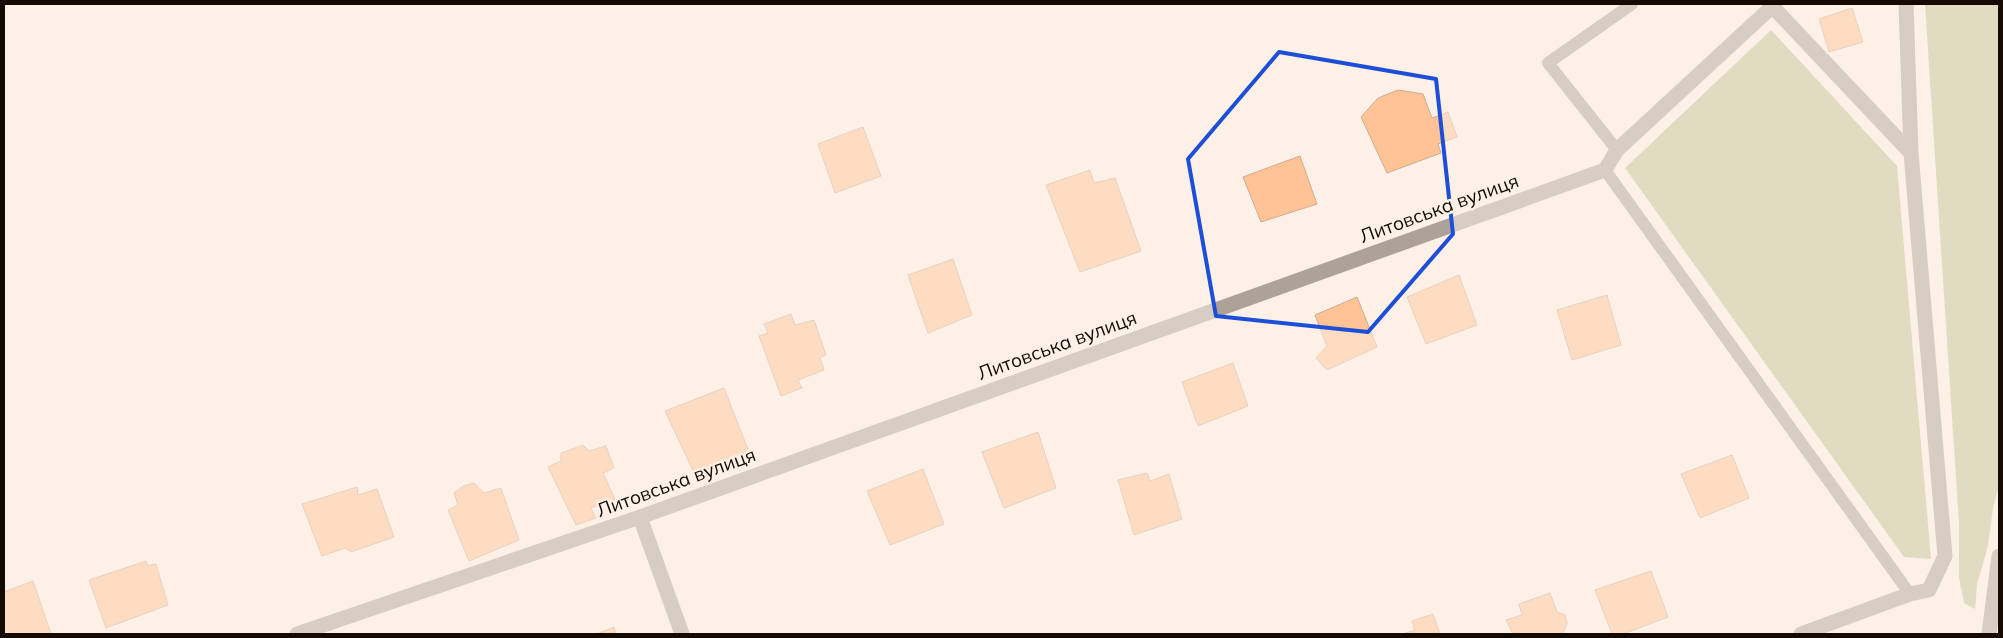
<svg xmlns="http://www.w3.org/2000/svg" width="2003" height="638" font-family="Mulish,sans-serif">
  <rect width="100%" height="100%" fill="#fdf0e6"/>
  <path fill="#bfc396" d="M1925,4h74v482l-6,22 -5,38 -11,38 -2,25 -11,-6 -5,-25v-54z
    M1771,30l126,136 34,393 -27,-2 -279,-389z"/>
  <path fill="#ffc396" stroke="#cbac95" d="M1852,8l11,34 -34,10 -10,-33z
    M1398,90l25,4 9,24 16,-6 9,25 -19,7 3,9 -54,20 -26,-56 17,-19z
    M863,127l18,49 -46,17 -17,-49z
    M1300,156l17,48 -56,18 -18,-45z
    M1090,170l4,13 21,-5 26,73 -61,21 -34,-87z
    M953,259l19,56 -44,18 -20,-58z
    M1459,275l18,50 -51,19 -19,-47z
    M1607,295l14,50 -49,15 -15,-50z
    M1357,297l20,50 -50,23 -11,-12 11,-12 -12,-31z
    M791,314l4,11 19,-5 12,35 -6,3 4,12 -26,10 4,8 -21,8 -22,-60 9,-3 -4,-9z
    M1233,363l15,43 -50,20 -16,-44z
    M724,388l25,64 -54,23 -30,-64z
    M1038,432l18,56 -52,20 -22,-56z
    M583,445l6,6 17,-5 8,22 -11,5 12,26 -24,9 5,10 -20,7 -28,-58 13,-6v-8z
    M1732,455l17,43 -49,20 -19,-44z
    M923,469l21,55 -54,21 -23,-54z
    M1147,473l3,8 19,-7 13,45 -48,16 -16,-55z
    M474,483l10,10 17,-5 18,52 -50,21 -21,-51 10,-5 -4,-12 9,-7z
    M357,487l1,8 19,-6 17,48 -43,15 -6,-4 -23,8 -20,-52z
    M146,561l2,5 8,-2 12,41 -62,23 -17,-48z
    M1651,571l17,46 -45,17h-11l-17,-44z
    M33,581l18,53h-47v-42z
    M1550,593l7,19 8,3 2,8 -4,11h-50l-7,-14 16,-5 -3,-11z
    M1433,614l7,20h-37l12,-4 -3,-9z
    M614,627l2,7h-19z"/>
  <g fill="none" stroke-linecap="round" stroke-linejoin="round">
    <path stroke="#aca295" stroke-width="12" d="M1617,150l-69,-87 84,-59
      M1605,170l305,424"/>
    <path stroke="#aca295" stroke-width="15" d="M1772,6l139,147
      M640,517l42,117
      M297,634l343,-117 965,-347 12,-20 158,-146
      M1801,634l109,-40 19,-4 16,-34 -34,-403 -5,-149
      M1989,634l10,-78"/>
  </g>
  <path d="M0 0H2003V638H0ZM1279,52l157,27 17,155 -85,98 -152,-16 -28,-157z" fill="#fdf0e6" fill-opacity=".55" fill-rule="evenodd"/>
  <path fill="none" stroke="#1d4ed8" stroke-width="4" stroke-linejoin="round" d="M1279,52l157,27 17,155 -85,98 -152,-16 -28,-157z"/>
  <g text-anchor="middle" stroke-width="5" stroke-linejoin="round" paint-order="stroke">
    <g font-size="19" fill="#140a03" stroke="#fdf0e6">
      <text transform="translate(1439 208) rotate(-20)" y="7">Литовська вулиця</text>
      <text transform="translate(1057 345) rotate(-20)" y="7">Литовська вулиця</text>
      <text transform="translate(676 482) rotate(-20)" y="7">Литовська вулиця</text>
    </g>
  </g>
  <rect width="2003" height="638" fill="none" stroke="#140a03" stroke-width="10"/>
</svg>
